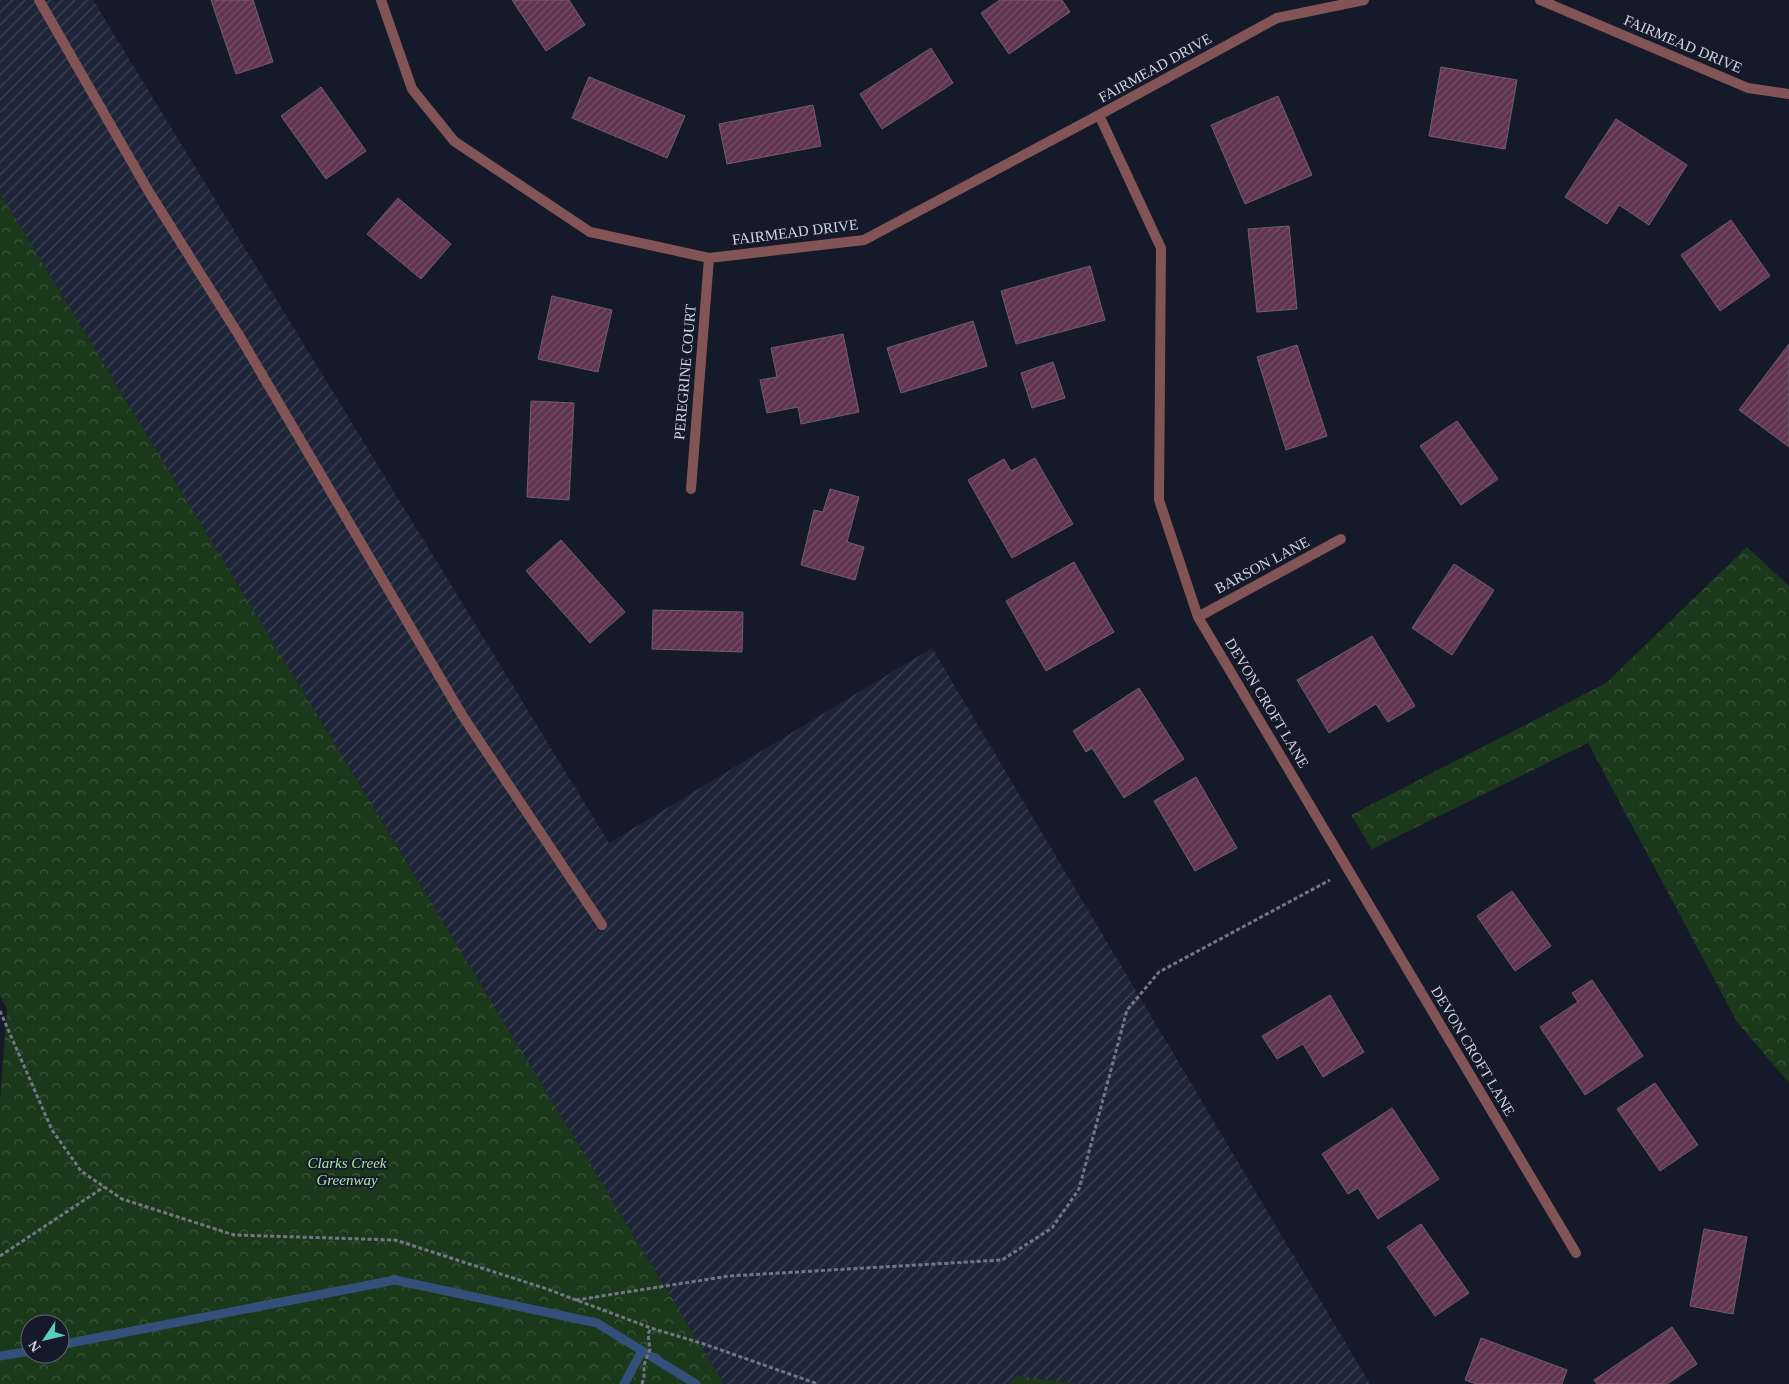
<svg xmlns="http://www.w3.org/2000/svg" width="1789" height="1384" font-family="Georgia,serif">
  <defs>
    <pattern id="industrial-furrows" width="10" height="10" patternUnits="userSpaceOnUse" patternTransform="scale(1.25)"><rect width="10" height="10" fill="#1e2539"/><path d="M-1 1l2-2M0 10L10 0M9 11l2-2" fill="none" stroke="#3e4455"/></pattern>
    <pattern id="forest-crowns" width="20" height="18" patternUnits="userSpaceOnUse" patternTransform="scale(1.25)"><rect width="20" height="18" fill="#1b381a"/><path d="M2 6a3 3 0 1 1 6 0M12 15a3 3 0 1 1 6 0" fill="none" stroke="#3b543b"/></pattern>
    <pattern id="building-hatch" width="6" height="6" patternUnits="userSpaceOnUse" patternTransform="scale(1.25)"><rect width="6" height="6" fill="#603351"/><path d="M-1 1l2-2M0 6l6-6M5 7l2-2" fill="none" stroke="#76506a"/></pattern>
  </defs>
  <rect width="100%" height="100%" fill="#151a2a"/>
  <path fill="url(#industrial-furrows)" d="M0,0h93l516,843 323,-195 438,736h-289l-64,-8 -9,8h-284l-724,-1191z"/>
  <path fill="url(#forest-crowns)" fill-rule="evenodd" d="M0,193l724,1191h-724v-284l7,-91 -7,-13zM30,1324h30v30h-30z
    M1747,547l42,39v497l-52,-61 -149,-279 -216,106 -21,-34 255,-132z
    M1017,1376l64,8h-73z"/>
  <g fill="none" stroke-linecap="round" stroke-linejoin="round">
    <path stroke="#325079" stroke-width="9" d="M60,1345l335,-65 202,43 99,61
      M0,1356l30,-5
      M624,1384l18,-33"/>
  </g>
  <path fill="url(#building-hatch)" stroke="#725d6a" d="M211,0h42l20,62 -37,12z
    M512,0h57l16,25 -39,26z
    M1000,0h62l8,12 -61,42 -28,-41z
    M931,48l22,35 -71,46 -22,-35z
    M1441,67l76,13 -12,69 -76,-13z
    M589,77l96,39 -18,42 -95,-40z
    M321,87l45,64 -40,28 -45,-63z
    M1278,96l34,79 -67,29 -34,-79z
    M813,105l8,41 -94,18 -8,-40z
    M1616,119l71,46 -38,60 -30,-20 -12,19 -42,-27z
    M398,198l53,46 -30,35 -54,-45z
    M1731,220l39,56 -50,35 -39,-56z
    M1289,226l8,83 -40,3 -9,-83z
    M1090,266l15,54 -89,24 -15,-53z
    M552,296l60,14 -14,62 -60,-13z
    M973,321l14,45 -86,27 -14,-45z
    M843,334l16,78 -58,12 -3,-17 -31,6 -7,-33 17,-3 -6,-29z
    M1789,344v103l-50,-37z
    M1297,345l30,91 -41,14 -29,-93z
    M1053,362l12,36 -33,10 -11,-35z
    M531,401l43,2 -5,97 -42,-3z
    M1457,421l41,58 -37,26 -41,-59z
    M1035,458l38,66 -61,34 -44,-78 36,-21 7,12z
    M830,489l29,8 -12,45 17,5 -9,33 -54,-15 13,-55 9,2z
    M561,540l64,72 -35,31 -64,-72z
    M1074,562l40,70 -68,39 -40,-70z
    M1454,564l40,26 -42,65 -40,-27z
    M653,610l90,2 -1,40 -90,-3z
    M1372,636l43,70 -27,16 -12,-18 -47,29 -32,-53z
    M1139,688l45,71 -60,39 -32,-50 -6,4 -13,-21z
    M1196,777l41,71 -42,23 -41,-70z
    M1512,891l39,55 -36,25 -38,-55z
    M1592,980l51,76 -58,39 -45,-68 38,-25 -6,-9z
    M1330,995l34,57 -41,25 -20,-33 -26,15 -15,-23z
    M1655,1083l43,62 -38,26 -43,-62z
    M1392,1108l47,71 -61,40 -20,-31 -10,6 -26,-40z
    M1421,1224l48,69 -34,23 -48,-69z
    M1704,1229l43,8 -14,77 -43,-8z
    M1672,1327l25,37 -30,20h-70l-3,-4z
    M1481,1338l86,32 -5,14h-86l-11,-4z"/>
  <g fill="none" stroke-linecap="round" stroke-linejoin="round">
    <path stroke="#737785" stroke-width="3" stroke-dasharray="4 2.5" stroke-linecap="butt" d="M0,1011l52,119 29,41 41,28 112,36 161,5 152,49 104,39 53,16 114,40
      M0,1256l104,-69
      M576,1300l153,-24 273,-16 50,-32 27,-39 48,-179 32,-38 171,-92
      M642,1384l2,-7v-12l6,-16 -2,-15 3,-6"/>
    <path stroke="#825455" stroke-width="10" d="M39,0l110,192 91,145 222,378 140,210"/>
    <path stroke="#825455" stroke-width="10" d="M381,0l31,89 42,52 136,91 119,26 155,-18 235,-125 178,-97 87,-18
      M1540,0l208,88 41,6
      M1099,115l62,133 -2,252 39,117 378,636
      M691,489l18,-231
      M1198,617l143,-78"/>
  </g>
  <g text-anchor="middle" stroke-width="4" stroke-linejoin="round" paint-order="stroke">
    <g font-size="15" fill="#d1d5e0" stroke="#151a2a">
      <text transform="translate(1683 44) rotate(23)" y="5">FAIRMEAD DRIVE</text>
      <text transform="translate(1155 68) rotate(-29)" y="5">FAIRMEAD DRIVE</text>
      <text transform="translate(795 232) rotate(-7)" y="5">FAIRMEAD DRIVE</text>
      <text transform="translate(685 372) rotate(-85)" y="5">PEREGRINE COURT</text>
      <text transform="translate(1262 565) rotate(-28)" y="5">BARSON LANE</text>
      <text transform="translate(1267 703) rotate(59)" y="5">DEVON CROFT LANE</text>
      <text transform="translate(1473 1051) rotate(59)" y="5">DEVON CROFT LANE</text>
    </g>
    <g font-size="15" font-style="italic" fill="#aae6a6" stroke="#151a2a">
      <text x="347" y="1168">Clarks Creek<tspan x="347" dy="17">Greenway</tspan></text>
    </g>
  </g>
  <g transform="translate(45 1339) rotate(235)"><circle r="24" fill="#151a2a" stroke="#606573"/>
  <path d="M0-4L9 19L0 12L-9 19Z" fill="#5acebe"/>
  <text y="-8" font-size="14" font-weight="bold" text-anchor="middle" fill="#d1d5e0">N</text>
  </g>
</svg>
